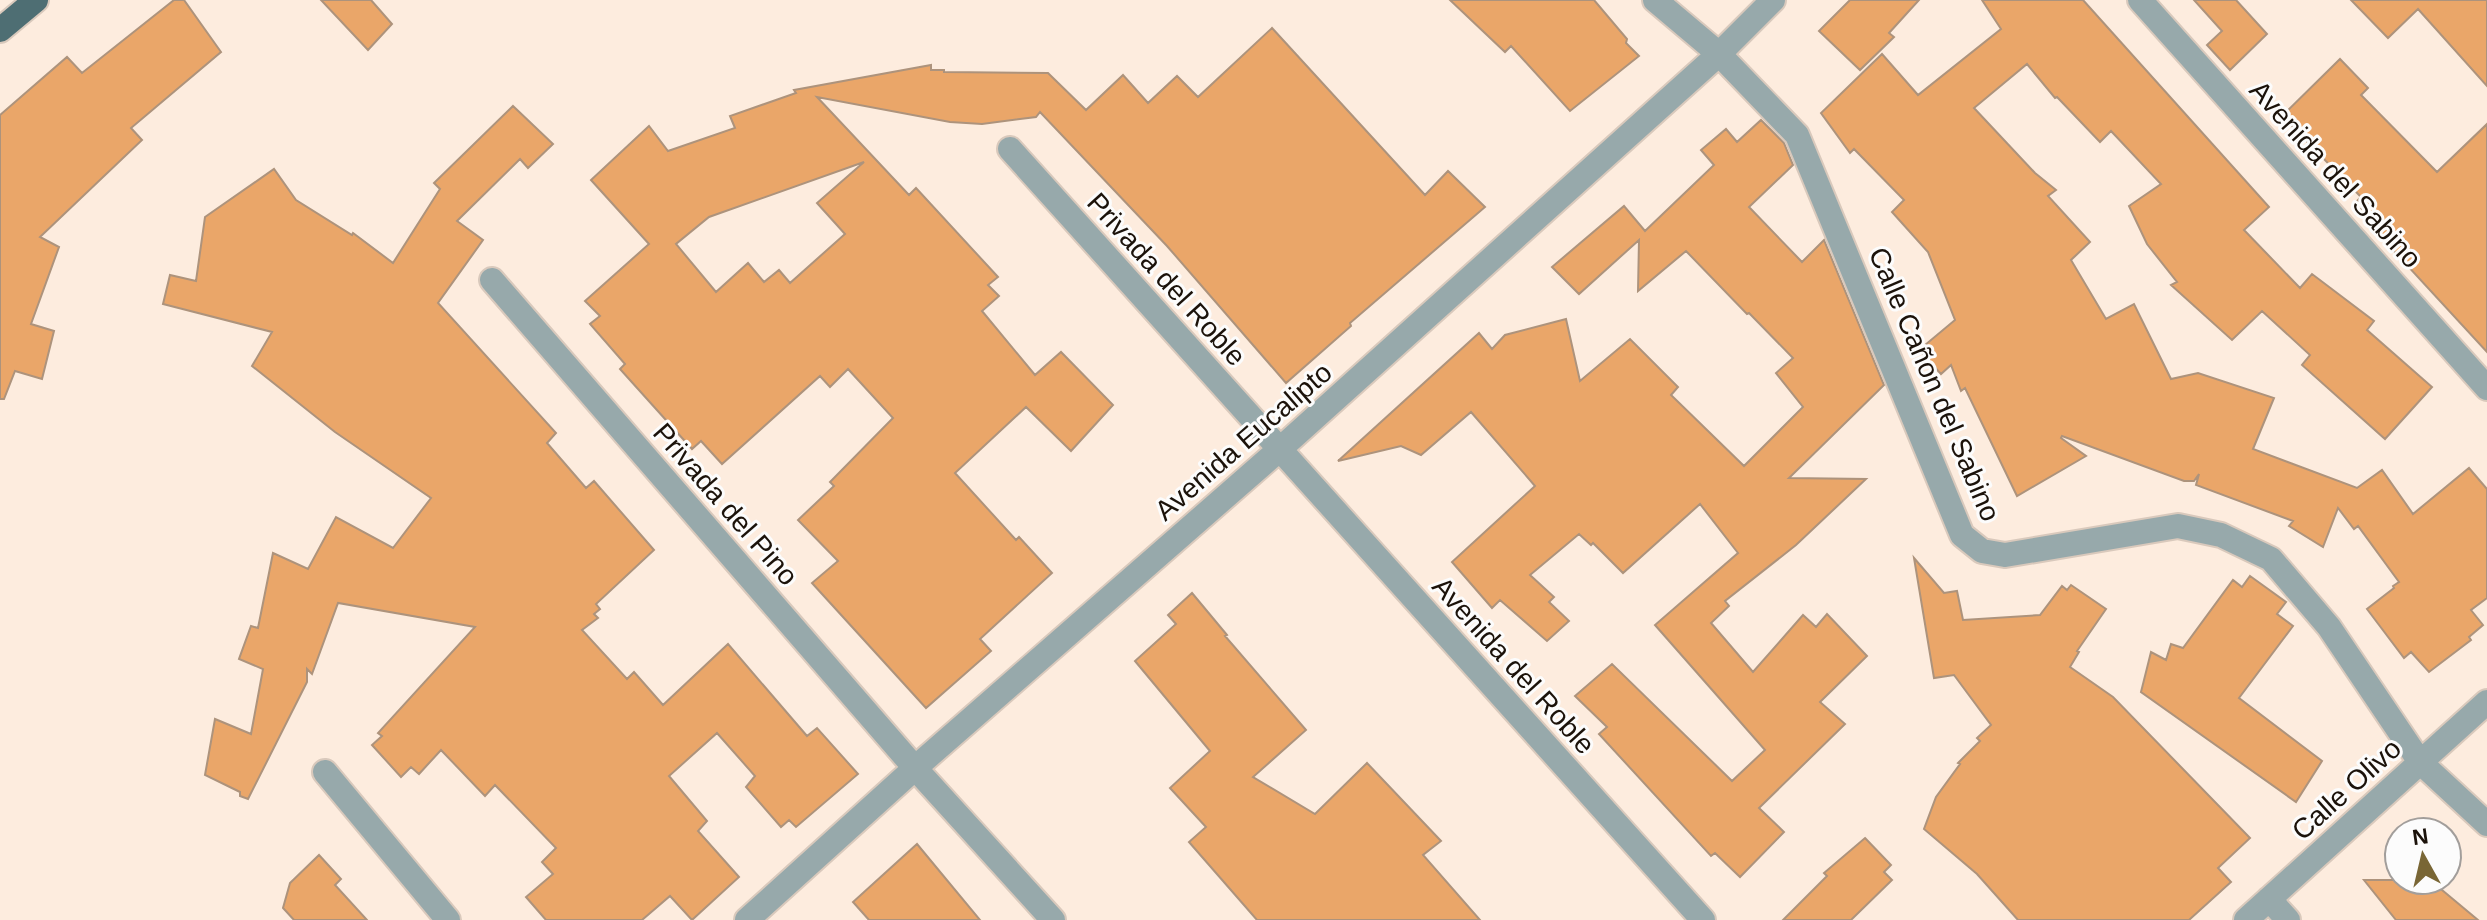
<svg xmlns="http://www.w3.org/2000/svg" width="2487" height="920" font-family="Arial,sans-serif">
  <rect width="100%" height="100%" fill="#fdecde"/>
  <path fill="#eaa669" stroke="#ad937c" stroke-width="2" fill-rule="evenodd" d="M174,0h10l37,52 -90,76 11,12 -102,97 19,10 -28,77 23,7 -12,48 -27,-8 -11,28h-4v-284l67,-58 15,16z
    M321,0h50l21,24 -24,26z
    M1450,0h144l33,39 -1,4 13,13 -69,55 -59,-65 -6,6z
    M1850,0h69l-30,33 5,4 -34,33 -41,-39z
    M1982,0h101l186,207 -25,23 56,58 12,-14 62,47 -7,9 65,57 -47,52 -83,-74 8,-10 -48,-44 -30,29 -61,-55 6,-3 -30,-38 -18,-38 32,-22 -50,-53 -11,11 -43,-45 -2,1 -28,-34 -53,44 61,65 21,17 -8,6 42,46 -19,18 35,59 28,-15 37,75 27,-6 76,25 -21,51 104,39 25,-18 31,44 56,-46 18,21v109l-16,12 12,15 -14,12 2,3 -42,32 -18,-20 -7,6 -37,-49 27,-21 -1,-2 6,-4 -41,-56 -4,3 -16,-21 -15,39 -34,-21 4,-5 -97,-36 3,-11 -5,7h-10l-122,-45 -1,2 25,18 -69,40 -52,-108 -4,3 -10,-26 -10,9 -22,-24 36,-30 -27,-68 -36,-40 12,-12 -50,-51 -4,4 -29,-40 61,-59 36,41 83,-66z
    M2194,0h42l31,34 -37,36 -23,-25 15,-14z
    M2351,0h136v86l-69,-77 -30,29z
    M1272,28l153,167 23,-24 37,36 -135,116 1,3 -65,57 -119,-137 -127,-134 -4,5 -54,7 -32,-2 -133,-25 92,98 7,-7 82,89 -10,8 11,11 -17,15 53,64 26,-23 52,53 -42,46 -45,-44 -71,66 61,67 3,-3 33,36 -72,66 11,12 -65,57 -114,-125 26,-22 -40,-41 36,-34 -4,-4 63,-64 -45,-49 -18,18 -10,-11 -98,88 -21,-23 -9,8 -72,-80 5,-5 -35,-40 10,-8 -15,-15 64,-57 -58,-64 58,-54 19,25 67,-23 -5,-12 66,-23 -2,-3 137,-25v5h13v2l104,1 38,37 37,-35 25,28 29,-27 21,21zM864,162l-47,41 28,31 -55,49 -11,-13 -15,12 -16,-19 -32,29 -40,-48 33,-27z
    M2340,59l28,29 -7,7 76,77 50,-48v228l-129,-140 5,-5 -6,-6 4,-4 -79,-81z
    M513,106l40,38 -25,24 -8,-9 -63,62 26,19 -45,63 118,130 -9,10 39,45 8,-7 60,69 -58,54 4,5 -6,5 4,4 -16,12 45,49 7,-7 29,33 65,-61 79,92 10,-8 41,46 -62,53 -7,-7 -8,7 -35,-40 9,-11 -38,-43 -48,43 38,45 -9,10 41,46 -47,43 -22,-24 -28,24h-96l-20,-23 27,-23 -11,-12 14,-14 -61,-63 -10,11 -44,-46 -22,24 -8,-7 -10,10 -29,-32 10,-9 -4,-3 97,-106 -137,-24 -26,71 -5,-5v13l-59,117 -8,-3v-4l-35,-17 10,-56 36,15 12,-65 -24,-10 12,-33 7,2 15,-75 35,16 28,-52 57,31 38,-50 -96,-66 -83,-66 20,-34 -109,-28 7,-29 26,6 9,-64 69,-48 22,31 56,35 1,-2 40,30 47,-74 -6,-6z
    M1761,120l23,23 9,22 -44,42 53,55 22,-22 60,145 -95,93 77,1 -70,66 -71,56 4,5 -18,17 42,49 50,-57 13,12 11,-13 40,42 -47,46 25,22 -86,84 25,24 -44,45 -25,-24 -4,3 -112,-122 8,-7 -32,-31 37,-32 120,117 33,-31 -110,-125 83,-72 -38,-49 -77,69 -30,-30 -2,2 -12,-11 -49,41 24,22 -5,5 20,19 -22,20 -47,-41 -8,8 -40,-46 83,-76 -64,-74 -50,43 -20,-9 -63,15 141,-128 13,16 13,-14 61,-16 14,62 50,-42 48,48 -7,8 73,71 59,-59 -27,-34 17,-15 -44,-45 -2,1 -61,-63 -48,40 1,-51 -60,54 -27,-27 72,-61 21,25 69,-66 -13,-15 25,-21 11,13z
    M1914,558l30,35 13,-2 6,29 77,-5 22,-29 5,4 4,-5 35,24 -29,42 2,1 -9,15 43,30 137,141 -32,30 13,14 -42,38h-171l-41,-46 -53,-45 12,-32 24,-33 -2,-1 22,-22 -3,-3 14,-13 -37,-50 -20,3z
    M2250,576l36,26 -9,12 16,12 -54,72 83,63 -26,41 -155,-110 10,-40 15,8 5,-16 12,4 50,-68 9,7z
    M1192,593l35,42 -2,1 81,94 -53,47 62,37 52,-51 74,78 -18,14 57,65h-223l-68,-78 17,-15 -36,-39 40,-37 -75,-90 41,-37 -8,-9z
    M1865,838l26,27 -7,7 8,8 -41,40h-68l44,-44 -3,-3z
    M917,844l63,76h-111l-16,-18z
    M319,855l22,24 -6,6 32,35h-73l-11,-12 7,-25z
    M2364,880h66l48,40h-82z"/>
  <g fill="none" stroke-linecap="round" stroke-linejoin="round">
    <g stroke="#d9c9bc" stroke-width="28">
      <path id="minor" d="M1655,0l64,54 78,81 165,400 20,16 23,4 173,-29 43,9 50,24 58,68 91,135 67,62
        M2140,0l347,388
        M1010,149l693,771
        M492,280l423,488 138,152
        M325,772l123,148
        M2269,899l19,21
        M747,920l168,-152 365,-319 439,-395 54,-54
        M2246,920l241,-218"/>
    </g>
    <g stroke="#d9c9bc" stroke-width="28">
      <path id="major" d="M0,30l36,-30"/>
    </g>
    <use href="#minor" stroke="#97a9ab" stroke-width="24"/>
    <use href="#major" stroke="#4e6e73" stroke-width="24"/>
  </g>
  <g text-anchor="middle" stroke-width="6" stroke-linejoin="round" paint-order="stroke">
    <g font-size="28" fill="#1b120a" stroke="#fcfcfc">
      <text transform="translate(2336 174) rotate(48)" y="10">Avenida del Sabino</text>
      <text transform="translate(1167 279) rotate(48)" y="10">Privada del Roble</text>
      <text transform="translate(1935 384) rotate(67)" y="10">Calle Cañon del Sabino</text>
      <text transform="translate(1243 441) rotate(-41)" y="10">Avenida Eucalipto</text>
      <text transform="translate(726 504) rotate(49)" y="10">Privada del Pino</text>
      <text transform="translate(1514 665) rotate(48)" y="10">Avenida del Roble</text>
      <text transform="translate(2346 789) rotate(-42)" y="10">Calle Olivo</text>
    </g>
  </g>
  <g transform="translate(2423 856) rotate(352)"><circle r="38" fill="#fcfcfc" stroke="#a29e9b" stroke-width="2"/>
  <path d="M0-6L14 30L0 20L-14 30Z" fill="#796635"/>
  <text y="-12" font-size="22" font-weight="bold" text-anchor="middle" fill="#1b120a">N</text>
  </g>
</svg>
